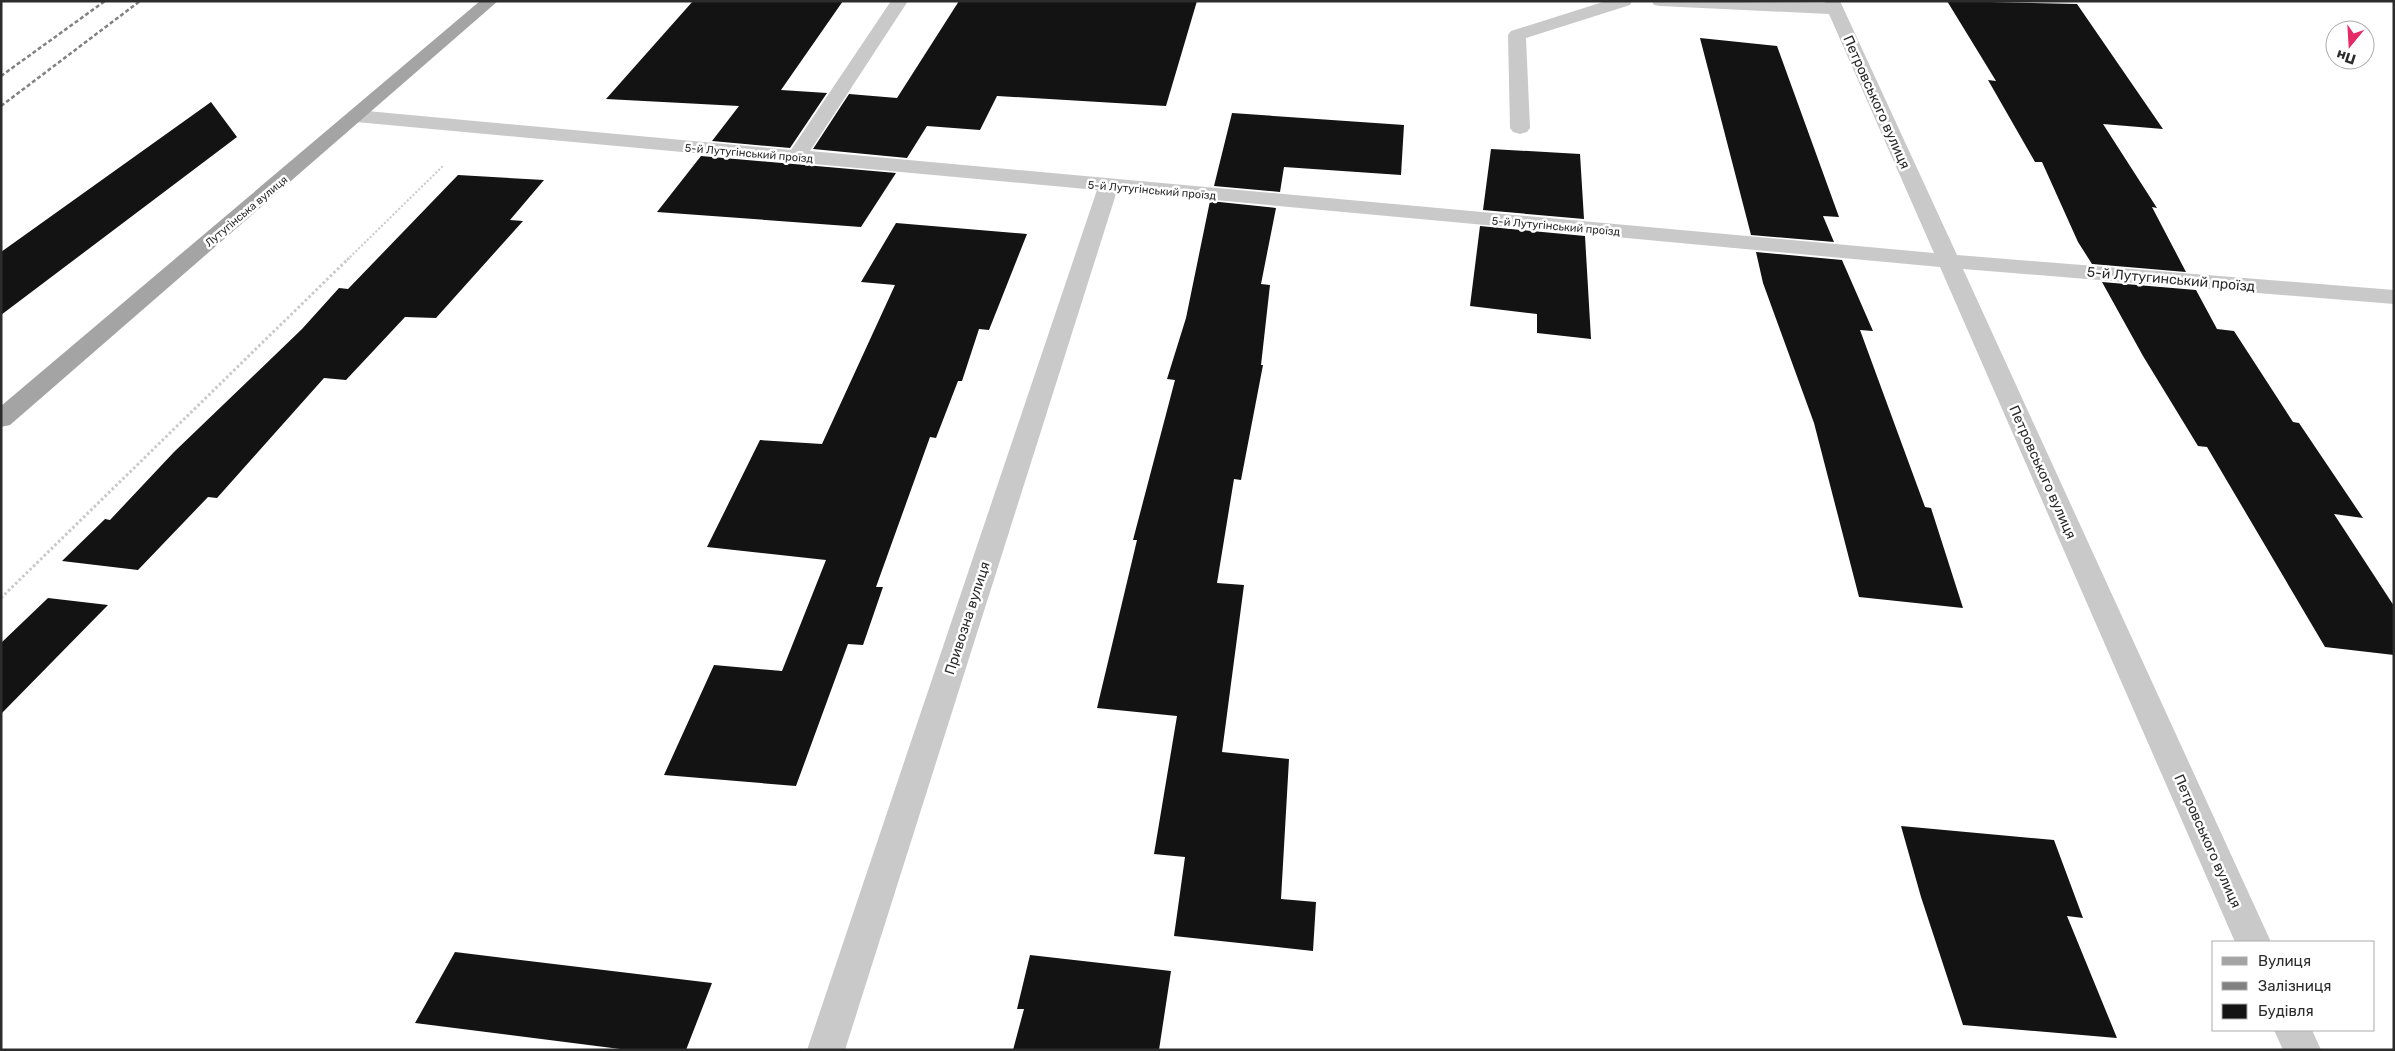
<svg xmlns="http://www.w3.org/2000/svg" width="2395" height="1051" font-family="Rubik,sans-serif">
  <rect width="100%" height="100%" fill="#fff"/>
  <path fill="#131313" d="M693,1h150l-62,89 46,3 -37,55 -78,-7 27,-35 -133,-7z
    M959,1h238l-31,105 -169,-10 -17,34 -53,-4 -20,32 -94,-9 36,-55 48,4z
    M1947,1l130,3 86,125 -60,-5 54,84 -5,-1 34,65 -94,-8 -14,-22 -36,-80h-7l-47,-82 8,1z
    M1700,38l77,8 62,171 -16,-1 11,26 -83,-7z
    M211,102l26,35 -236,178v-63z
    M1232,113l172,12 -3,50 -117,-8 -4,25 -66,-6z
    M1491,149l89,5 4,65 -101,-9z
    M701,156l195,17 -35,54 -204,-15z
    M458,175l86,5 -34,40 13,1 -87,97 -31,-1 -59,63 -22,-2 -107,120 -9,-1 -70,73 -76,-9 43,-42 5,1 64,-68 128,-123 37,-41 9,1z
    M1210,201l66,7 -15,76 9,1 -9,80h2l-22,115 -7,-1 -17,104 27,2 -22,167 67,7 -8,140 35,3 -3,49 -139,-15 11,-79 -31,-3 23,-138 -80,-8 40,-168h-4l42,-160 -8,-1 19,-61z
    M896,223l131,11 -38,96 -10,-1 -17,52h-4l-22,57 -6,-1 -54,150h7l-20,58 -15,-1 -52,142 -132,-11 50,-110 68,6 44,-111 -119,-13 53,-107 62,4 73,-159 -34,-3z
    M1480,226l105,10 6,103 -54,-6v-19l-67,-8z
    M1756,252l86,8 31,71 -13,-1 65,177 6,1 32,100 -104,-11 -45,-174 -51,-140z
    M2102,282l94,8 21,39 17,2 59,91 6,1 64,95 -29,-4 60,92v49l-69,-8 -118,-200 -9,-1 -55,-90z
    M48,598l60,7 -107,109v-71z
    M1901,826l153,14 29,78 -16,-2 50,122 -154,-13 -42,-128z
    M455,952l257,31 -26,67h-58l-213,-27z
    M1030,955l141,16 -12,79h-146l11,-41h-7z"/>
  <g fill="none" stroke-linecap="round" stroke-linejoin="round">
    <path stroke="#c9c9c9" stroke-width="2" stroke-dasharray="2 2" stroke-linecap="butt" d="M347,260l97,-95"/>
    <path stroke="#c9c9c9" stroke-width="3" stroke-dasharray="2.5 2.5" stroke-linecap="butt" d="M1,598l348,-340"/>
    <path fill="#c9c9c9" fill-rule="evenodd" d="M891,1h17l-98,150 1124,102 -105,-239 -169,-8 -6,-1 -2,-4 173,2 -1,-2h16l117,254 437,35v14l-431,-35 308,673h-36l-295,-675 -823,-76 -272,859h-38l290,-860 -741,-68 -7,-2 -3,-4 3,-4 7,-2 435,40z
      M1606,1h26l-2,4 -104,33 4,90 -3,4 -7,2 -7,-2 -3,-4 -2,-93 3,-4z
      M2274,1030h38l9,20h-38z"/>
    <path fill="#a4a4a4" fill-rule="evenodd" d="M480,1h18l-488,424 -9,2v-21z"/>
    <path stroke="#818181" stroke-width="2.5" stroke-dasharray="4 2.5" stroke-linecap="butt" d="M1,76l104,-75
      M1,106l139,-105"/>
  </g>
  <g text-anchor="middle" stroke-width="5" stroke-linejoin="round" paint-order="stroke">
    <g font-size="11" fill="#2c2c2c" stroke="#fff">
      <text transform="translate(749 153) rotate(5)" y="4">5-й Лутугінський проїзд</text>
      <text transform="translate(1152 190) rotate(5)" y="4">5-й Лутугінський проїзд</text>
      <text transform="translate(246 211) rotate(-40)" y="4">Лутугінська вулиця</text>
      <text transform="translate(1556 226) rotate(5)" y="4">5-й Лутугінський проїзд</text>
    </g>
    <g font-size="14" fill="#2c2c2c" stroke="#fff">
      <text transform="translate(1877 102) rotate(66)" y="5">Петровського вулиця</text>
      <text transform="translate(2171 279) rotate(5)" y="5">5-й Лутугинський проїзд</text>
      <text transform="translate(2043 472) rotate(66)" y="5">Петровського вулиця</text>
      <text transform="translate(967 618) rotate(-72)" y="5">Привозна вулиця</text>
      <text transform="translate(2208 841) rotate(66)" y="5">Петровського вулиця</text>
    </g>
  </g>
  <rect width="2395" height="1051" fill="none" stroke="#2c2c2c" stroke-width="5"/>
  <rect x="2212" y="941" width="162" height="90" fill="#ffffff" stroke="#ababab"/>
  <rect x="2222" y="957" width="25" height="8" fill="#a4a4a4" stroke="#ababab"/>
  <text x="2258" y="966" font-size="15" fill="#2c2c2c">Вулиця</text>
  <rect x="2222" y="982" width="25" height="8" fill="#818181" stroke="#ababab"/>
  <text x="2258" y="991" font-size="15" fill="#2c2c2c">Залізниця</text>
  <rect x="2222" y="1004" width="25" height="15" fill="#131313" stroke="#ababab"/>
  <text x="2258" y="1016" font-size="15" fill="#2c2c2c">Будівля</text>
  <g transform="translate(2350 45) rotate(198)"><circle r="24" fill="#ffffff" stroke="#ababab"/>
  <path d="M0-4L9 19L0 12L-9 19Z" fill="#e62a65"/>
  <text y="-8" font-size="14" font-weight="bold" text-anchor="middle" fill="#2c2c2c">Пн</text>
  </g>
</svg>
